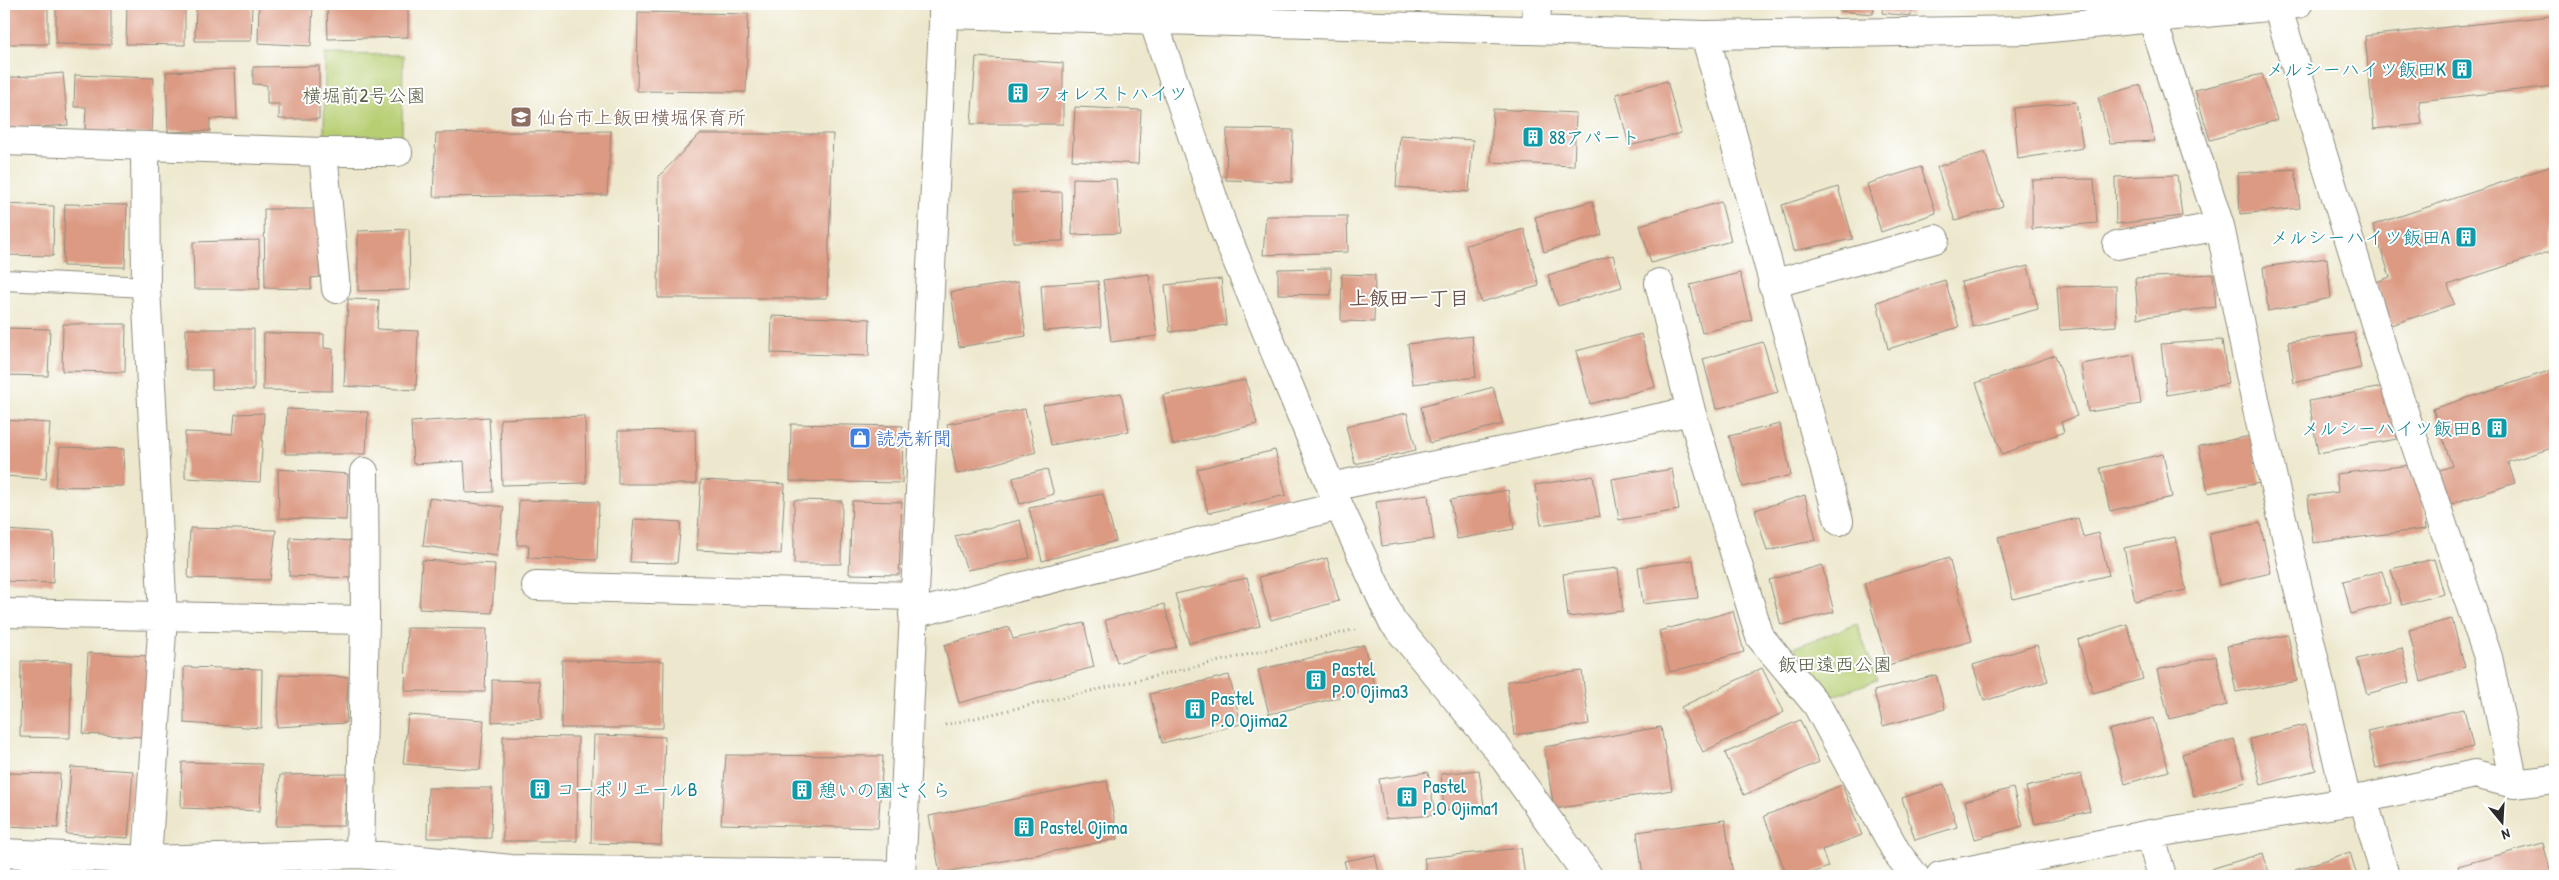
<svg xmlns="http://www.w3.org/2000/svg" width="2559" height="880" font-family="'Patrick Hand','Klee One',sans-serif">
  <rect width="100%" height="100%" fill="#fff"/>
  <filter id="ink" filterUnits="userSpaceOnUse"><feTurbulence type="fractalNoise" baseFrequency=".02" numOctaves="2"/><feDisplacementMap in="SourceGraphic" scale="10" xChannelSelector="R" yChannelSelector="G"/><feConvolveMatrix kernelMatrix="1 2 1 2 8 2 1 2 1" color-interpolation-filters="sRGB"/></filter>
  <filter id="wash" filterUnits="userSpaceOnUse"><feTurbulence type="fractalNoise" baseFrequency=".0096" numOctaves="4" result="noise"/><feDisplacementMap in="SourceGraphic" scale="20" xChannelSelector="R" yChannelSelector="G"/><feGaussianBlur stdDeviation="1.12" result="paint"/><feColorMatrix in="noise" values="0 0 0 0 0 0 0 0 0 0 0 0 0 0 0 0 0 1.4 0 .05"/><feComposite in="paint" operator="in"/></filter>
  <g filter="url(#wash)">
    <rect width="100%" height="100%" fill="#ede8cd"/>
    <path fill="#b7cf73" stroke="#717d4f" d="M325,54l78,1 -1,81 -78,-1z
      M1857,624l20,56 -52,19 -20,-24 -10,-28z"/>
    <g id="blocks">
      <path fill="#dc9a82" d="M4,4h44v40h-44z
        M56,4h55v41l-55,-1z
        M127,4h58v41l-59,-1z
        M196,4h56l-1,37h-56z
        M259,4h54l-2,42 -53,-3z
        M327,4h81v33l-80,2z
        M1840,4h34l-1,10 -34,-3z
        M1883,4h29l-1,12 -29,-3z
        M638,12l110,2 -2,78 -109,-1z
        M2551,16l4,35v35l-136,15 3,23 -48,5 -9,-93z
        M976,57l87,6v61h-92z
        M319,66v53h-40v-15h-12v-19l-14,-1v-17z
        M235,69l2,49 -27,1v12l-42,1 -2,-60z
        M63,73l5,52 -64,5v-52z
        M2262,74l15,46 -67,20 -15,-50z
        M75,75l79,3 -2,56 -67,-2 1,-25h-12z
        M1667,81l14,52 -52,13 -13,-52z
        M2141,85l14,56 -45,2 -12,-46z
        M2076,102l7,46 -65,11 -4,-51z
        M1075,107l66,3 -3,54 -66,-4z
        M1493,109l83,4 -2,53 -83,-4z
        M1227,129l66,1 -1,52 -66,-2z
        M611,131l-4,64 -174,2 3,-64z
        M700,134h133l-6,164h-169l1,-122z
        M1400,135l73,5 -4,52 -73,-5z
        M1985,152l18,54 -48,15 -18,-54z
        M2555,165v85l-107,35 6,19 -63,21 -15,-43 14,-5 -17,-52z
        M1921,167l15,46 -55,19 -14,-48z
        M2295,169l5,39 -60,6 -2,-41z
        M2177,175l5,41 -66,8 -1,-47z
        M1073,178l43,1 4,54 -48,2z
        M2094,179l3,44 -65,6v-49z
        M1838,187l15,52 -60,12 -11,-46z
        M1062,192l1,49 -50,1 -1,-49z
        M1592,201l10,34 -58,17 -9,-35z
        M1721,202l10,39 -80,22 -11,-38z
        M4,204l50,2 -1,50 -49,-1z
        M65,204l62,1 -2,62 -62,-1z
        M264,209h57l-1,68 -9,1v11l-46,-1z
        M1266,216h81l1,36 -85,3z
        M409,229l1,61 -52,1v-60z
        M1524,229l15,57 -58,16 -15,-57z
        M259,240l1,49h-66l-1,-47z
        M1613,255l9,32 -64,19 -10,-31z
        M2327,258l4,40 -63,13 -5,-44z
        M2028,266l10,43 -65,18 -12,-45z
        M1331,268v27l-53,-1v-25z
        M1740,273l12,47 -50,13 -12,-48z
        M1149,274l8,62 -46,6 -8,-62z
        M1342,274l33,1 -1,47 -33,-1z
        M2213,274l3,33 -78,11 -3,-40z
        M1221,279l5,46 -56,7 -5,-47z
        M1945,280l14,47 -71,22 -11,-47z
        M1098,281l3,46 -57,4 -3,-46z
        M1018,282l8,54 -67,11 -8,-55z
        M2116,286v40l-56,4 -3,-43z
        M348,299l31,1 -2,29 41,2 -2,59 -72,-4z
        M772,316l98,3 -1,37 -98,-3z
        M63,324h63l-1,48 -63,-1z
        M4,328l46,1 -2,47 -44,-1z
        M186,329h68v61l-42,-1v-19h-26z
        M264,333l60,1v14l9,1 -1,42 -69,-1z
        M2354,333l7,35 -67,15 -6,-41z
        M1641,334l14,53 -65,17 -14,-53z
        M1472,336l4,41 -63,7 -5,-40z
        M2222,340l6,44 -61,11 -6,-51z
        M1763,342l15,50 -62,17 -13,-50z
        M2055,355l22,61 -16,6 3,10 -62,22 -26,-71z
        M2134,355l7,49 -53,8 -7,-48z
        M2555,369v78l-47,15 7,21 -67,22 -11,-34 15,-5 -19,-57z
        M1246,380l11,44 -84,21 -10,-50z
        M2387,386l10,53 -79,14 -9,-52z
        M1493,387l10,37 -73,19 -9,-36z
        M1121,393l8,38 -78,14 -8,-40z
        M287,409l81,3 -2,42h-81z
        M1025,409l11,43 -79,22 -10,-50z
        M264,413l-4,69 -75,-4v-46l48,2 2,-20z
        M1407,413l9,37 -61,14 -9,-38z
        M585,416l1,67 -84,2 -2,-66z
        M489,417l4,75 -27,1 -2,-32 -51,3 -2,-42z
        M4,420l46,3 -4,56 -42,-3z
        M791,424l112,2 -1,57 -112,-2z
        M1780,424l11,51 -48,12 -14,-51z
        M695,430l1,54h-78v-53z
        M2251,436l9,47 -52,10 -9,-47z
        M60,447l64,2 -1,37 -68,1z
        M1275,450l11,45 -78,18 -11,-44z
        M2163,454l9,43 -62,14 -10,-43z
        M2419,464l7,65 -113,14 -5,-47 30,-4 -2,-18z
        M278,469l70,5 -2,46 -67,-2z
        M1047,469l7,25 -34,10 -7,-26z
        M1672,469l7,41 -60,10 -7,-41z
        M1593,476l7,40 -59,9 -6,-40z
        M701,480l84,4 -4,70 -84,-4z
        M1508,490l6,39 -57,10 -7,-39z
        M1103,494l13,47 -74,20 -13,-53z
        M1428,495l6,44 -52,7 -6,-44z
        M1805,495l11,45 -49,11 -12,-41z
        M429,498l75,9 -7,49 -74,-10z
        M519,500l80,2 -2,58 -69,-2 1,-13h-12z
        M794,500l48,1 -1,63h-47z
        M852,501l50,1 -3,73 -50,-1z
        M2078,518l5,19 15,-4 11,42 -96,24 -15,-62z
        M634,519l47,3 -4,41 -47,-1z
        M1020,520l10,38 -63,12 -12,-34z
        M2260,523l11,50 -52,12 -10,-52z
        M190,528l86,2 -6,50 -82,-2z
        M4,530l50,3 -1,50 -49,-2z
        M290,537l64,4 -3,37 -62,-2z
        M2175,537l11,53 -51,11 -11,-53z
        M1327,558l12,43 -68,19 -12,-43z
        M1949,558l23,83 -84,24 -24,-82z
        M2434,559l10,35 -42,11 -11,-36z
        M422,560l73,4 -3,49 -73,-4z
        M1693,560l5,38 -55,6 -5,-37z
        M1822,565l12,47 -53,13 -12,-45z
        M1618,568l5,43 -55,6 -5,-43z
        M2382,571l9,32 -40,11 -8,-33z
        M1247,578l13,48 -71,17 -14,-49z
        M1164,604l12,43 -59,16 -12,-43z
        M1733,611l11,41 -74,20 -11,-41z
        M2452,619l13,48 -44,15 -12,-52z
        M1084,623l10,44 -135,36 -15,-58 65,-18 4,12z
        M2127,624l16,55 -50,14 -15,-53z
        M407,628l80,1 -2,63 -80,-1z
        M2288,635l9,46 -61,11 -9,-46z
        M1364,645l11,44 -106,25 -11,-44z
        M2037,645l11,36 -64,20 -11,-36z
        M2402,648l8,34 -43,12 -10,-35z
        M88,653l61,3 -5,81 -61,-3z
        M2216,656l11,49 -58,14 -12,-49z
        M562,660l102,1 -1,67h-102z
        M21,661l50,1 -1,76 -50,-1z
        M184,667l78,2 -1,59 -77,-5z
        M1762,668l22,44 -81,40 -22,-45z
        M1582,671l7,53 -75,11 -7,-54z
        M280,675l68,2 -2,46 -69,4z
        M1229,675l12,49 -79,19 -12,-49z
        M1936,675l9,34 -62,17 -9,-35z
        M492,680l47,1 3,38 -50,3z
        M2464,709l9,38 -97,21 -9,-37z
        M408,715l76,5 -4,50 -77,-6z
        M2153,718l16,53 -44,13 -16,-54z
        M1800,720l19,42 -75,33 -19,-42z
        M2305,725l11,45 -55,15 -11,-46z
        M1661,727l11,63 -118,19 -10,-62z
        M594,735l71,2 -4,108 -70,-2z
        M503,736l75,1 -1,104h-74z
        M2234,739l12,43 -52,15 -12,-43z
        M726,755l157,1 -5,72 -157,-4z
        M182,762l80,2 -2,47 -79,-3z
        M71,767l62,4 -5,67 -62,-4z
        M1479,770l5,36 -40,5 -3,-37z
        M1428,772l7,43 -50,4 -6,-40z
        M4,773l56,1 -2,54 -54,-2z
        M347,774l-3,52h-68l4,-51z
        M2081,774l9,37 -55,13 -9,-37z
        M1107,781l11,58 -178,34 -11,-57z
        M1944,784l13,43 -42,13 -13,-42z
        M1842,785l20,50 -40,15 6,17 -23,9h-18l-23,-60z
        M428,788h64l-1,50h-64z
        M2013,788l10,38 -48,13 -10,-38z
        M1725,820l8,56h-90l-6,-44z
        M2543,843l9,33h-91l-3,-10z
        M1521,848l4,28h-98l-3,-18z
        M2350,852l7,24h-60l-2,-6z
        M2263,853l7,23h-57l-2,-7z
        M1375,855l5,21h-32l-4,-15z"/>
    </g>
  </g>
  <g filter="url(#ink)">
    <use href="#blocks" fill-opacity="0" stroke="#8c8a7c" stroke-width="1"/>
    <g fill="none" stroke-linecap="round" stroke-linejoin="round">
      <g stroke="#8c8a7c" stroke-width="22">
        <path id="lane" d="M4,280l142,7"/>
      </g>
      <g stroke="#8c8a7c" stroke-width="30">
        <path id="street" d="M2277,6l109,353 102,298 26,127
          M943,14l762,21 325,-5 268,-26
          M2152,18l68,208 37,183 90,393
          M1153,20l70,207 116,279 53,115 104,126 92,129
          M1536,30l1,-26
          M1705,35l134,486
          M4,141l319,11h75
          M145,146l1,141 17,330 -16,243 3,16
          M323,152l13,137
          M2117,245l103,-19
          M1659,283l32,128 69,226 57,68 80,148 18,23
          M1772,284l163,-45
          M1331,487l360,-76
          M536,586l378,10
          M4,613l361,7
          M913,614l426,-108
          M2363,798l22,78
          M2150,834l12,42
          M4,853l143,7 213,-6 151,15 390,6
          M360,854l5,-234 -1,-148
          M1940,876l210,-42 197,-32 128,-28 39,10 41,-5"/>
      </g>
      <g stroke="#8c8a7c" stroke-width="30">
        <path id="secondary" d="M901,876l43,-872"/>
      </g>
      <path stroke="#8c8a7c" stroke-width="3" stroke-dasharray="1 4" stroke-linecap="butt" d="M945,725l412,-96"/>
      <use href="#lane" stroke="#fff" stroke-width="20"/>
      <use href="#street" stroke="#fff" stroke-width="28"/>
      <use href="#secondary" stroke="#fff" stroke-width="28"/>
    </g>
  </g>
  <defs>
    <g id="building-square" transform="scale(1.125)"><rect x="-9" y="-9" width="18" height="18" rx="4" fill="#0f9aa8" stroke="#fff"/><path d="M-4-6H4V6H1V3H-1V6H-4ZM-2.5-4.3h1.7v1.8h-1.7ZM.8-4.3h1.7v1.8H.8ZM-2.5-1h1.7V.8h-1.7ZM.8-1h1.7V.8H.8Z" fill="#fff"/></g>
    <g id="school-square" transform="scale(1.125)"><rect x="-9" y="-9" width="18" height="18" rx="4" fill="#8d6e63" stroke="#fff"/><path d="M0-5L7-2L0 1L-7-2ZM-4 1L0 2.5L4 1V4Q0 6-4 4Z" fill="#fff"/></g>
    <g id="shop-square" transform="scale(1.125)"><rect x="-9" y="-9" width="18" height="18" rx="4" fill="#3f7fe0" stroke="#fff"/><path d="M-5-2.5h2.3a2.7 3.5 0 0 1 5.4 0H5L5.5 6h-11ZM-1.5-2.5h3a1.5 2.3 0 0 0-3 0Z" fill="#fff"/></g>
  </defs>
  <g fill-rule="evenodd">
    <use href="#building-square" x="2462" y="69"/>
    <use href="#building-square" x="1018" y="93"/>
    <use href="#school-square" x="521" y="117"/>
    <use href="#building-square" x="1533" y="137"/>
    <use href="#building-square" x="2466" y="237"/>
    <use href="#building-square" x="2497" y="428"/>
    <use href="#shop-square" x="860" y="438"/>
    <use href="#building-square" x="1316" y="680"/>
    <use href="#building-square" x="1195" y="709"/>
    <use href="#building-square" x="540" y="789"/>
    <use href="#building-square" x="802" y="790"/>
    <use href="#building-square" x="1407" y="797"/>
    <use href="#building-square" x="1024" y="827"/>
  </g>
  <g text-anchor="middle" stroke-width="4" stroke-linejoin="round" paint-order="stroke">
    <g font-size="19" fill="#0d838f" stroke="#fff" text-anchor="start">
      <text x="2446" y="76" text-anchor="end">メルシーハイツ飯田K</text>
      <text x="1034" y="100">フォレストハイツ</text>
      <text x="1549" y="144">88アパート</text>
      <text x="2450" y="244" text-anchor="end">メルシーハイツ飯田A</text>
      <text x="2481" y="435" text-anchor="end">メルシーハイツ飯田B</text>
      <text x="1332" y="676">Pastel<tspan x="1332" dy="22">P.O Ojima3</tspan></text>
      <text x="1211" y="705">Pastel<tspan x="1211" dy="22">P.O Ojima2</tspan></text>
      <text x="1423" y="793">Pastel<tspan x="1423" dy="22">P.O Ojima1</tspan></text>
      <text x="556" y="796">コーポリエールB</text>
      <text x="818" y="797">憩いの園さくら</text>
      <text x="1040" y="834">Pastel Ojima</text>
    </g>
    <g font-size="19" fill="#555c41" stroke="#fff">
      <text x="364" y="102">横堀前2号公園</text>
      <text x="1835" y="671">飯田遠西公園</text>
    </g>
    <g font-size="19" fill="#785e54" stroke="#fff" text-anchor="start">
      <text x="537" y="124">仙台市上飯田横堀保育所</text>
    </g>
    <g font-size="19" fill="#366cbe" stroke="#fff" text-anchor="start">
      <text x="876" y="445">読売新聞</text>
    </g>
    <g font-size="20" font-weight="bold" fill="#695249" stroke="#fff">
      <text x="1409" y="305">上飯田一丁目</text>
    </g>
  </g>
  <rect width="2559" height="880" fill="none" stroke="#fff" stroke-width="20"/>
  <g transform="translate(2502 822) rotate(162)" stroke="#ffffff" stroke-width="4" paint-order="stroke">
  <path d="M0-4L9 19L0 12L-9 19Z" fill="#2b2b2b"/>
  <text y="-8" font-size="14" font-weight="bold" text-anchor="middle" fill="#2b2b2b">N</text>
  </g>
</svg>
